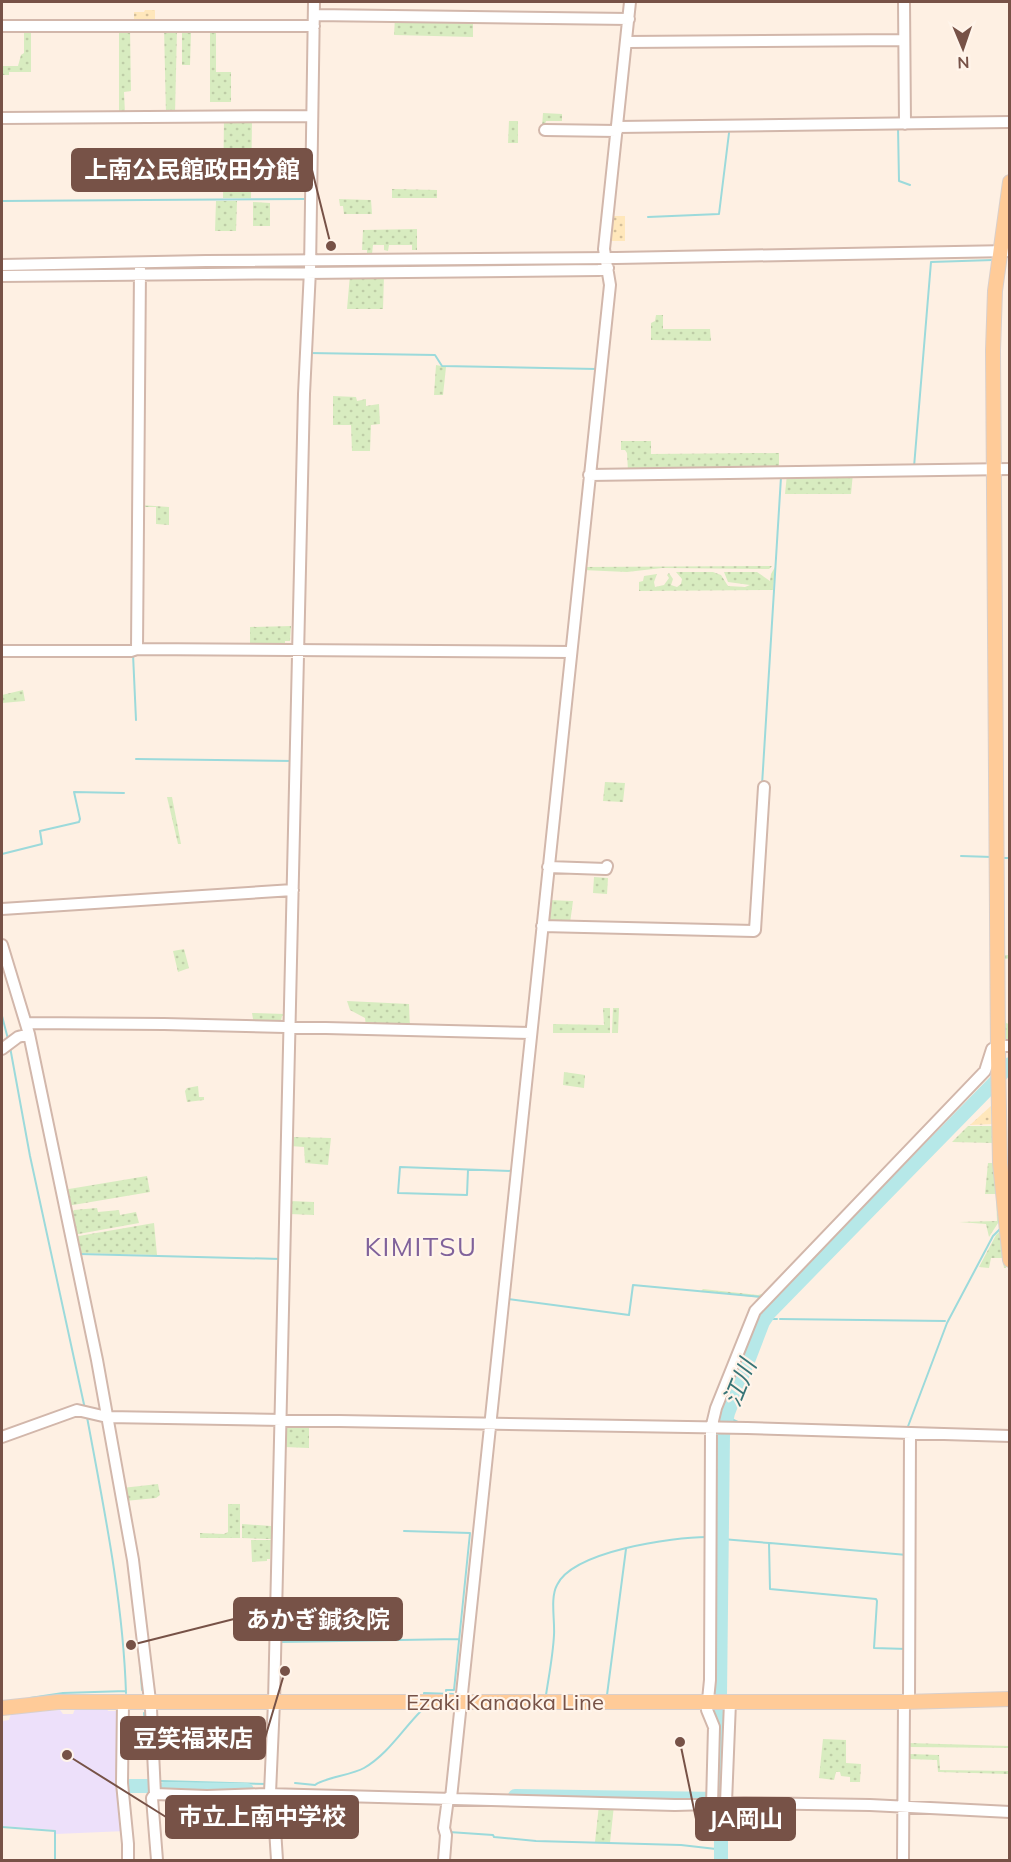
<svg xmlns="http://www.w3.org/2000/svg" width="1011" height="1862" font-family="Mulish,'Noto Sans JP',sans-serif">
  <defs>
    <pattern id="grass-dots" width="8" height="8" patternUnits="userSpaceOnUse" patternTransform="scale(1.5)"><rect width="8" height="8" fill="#d8ecc0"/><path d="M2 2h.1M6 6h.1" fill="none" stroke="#bdcca6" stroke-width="1.8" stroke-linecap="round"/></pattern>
    <pattern id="sand-dots" width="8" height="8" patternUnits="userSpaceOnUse" patternTransform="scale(1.5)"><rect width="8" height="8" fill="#ffe7bb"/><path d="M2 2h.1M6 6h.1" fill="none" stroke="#d3be9a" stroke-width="1.8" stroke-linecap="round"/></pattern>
  </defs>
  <rect width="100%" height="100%" fill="#fef0e3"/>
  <path fill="#ede0fa" d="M107,1708l1,3h14l4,120 -70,3 -1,-4 -53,-4v-105l7,-1 2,-6 49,-4 3,4h10l2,-5z"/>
  <path fill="url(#grass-dots)" fill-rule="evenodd" d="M395,17l78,2v18l-79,-2z
    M130,27l1,64 -7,1 1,22h-6v-86z
    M164,27l13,1 -2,86h-9z
    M210,28h6v44h15v30h-21z
    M24,29h7v43h-22v3h-7v-9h16l3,-11 3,-2z
    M182,29h5l1,3h3l-1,33h-8z
    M543,113l19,1v7h-16l-2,7 -2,-1z
    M224,118h28l-1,80h-28z
    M509,121h9v22h-10z
    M392,189l45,1v8h-45z
    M339,199l32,1 1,14h-28l-1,-8h-3z
    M216,201h21l-1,30h-21z
    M253,202l17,1v23h-17z
    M417,229v21h-5v-5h-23l-1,6 -4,-1v-5h-11l-1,9h-5v-4h-5l1,-20z
    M350,275h34l-1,34h-36z
    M656,315h7v14h47l1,12 -60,-1v-17l4,-2z
    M436,365l10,2 -3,28h-9z
    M333,396l23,1 1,4 9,-2v7l13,-2 1,20 -9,1 -1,26h-18l-1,-26h-18z
    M621,441h30v13l128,-1v16l-151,2 -1,-18 -2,-3h-4z
    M853,473l-2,21h-66l2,-20z
    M140,505l29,2v18l-13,-1v-17h-16z
    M772,566l-3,3 -107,-1 -35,4 -45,-2 1,-3z
    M775,567l-2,23 -134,1v-9l4,-1 1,-5 13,-2 -3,8 1,5 9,-2 5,-7 -2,-3 2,-2 4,6 -2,6 6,2 4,-3 1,-5 -6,-7h37l8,3 7,11 17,1 5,-2 -22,-3 -4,-10h33l13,9 1,-7z
    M291,626l-1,15h-5v4h-35v-18z
    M23,690l2,11 -23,2v-8z
    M605,782l20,1 -2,19 -20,-1z
    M167,797h5l9,47h-3z
    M594,877l14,1 -1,16 -14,-1z
    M548,900l25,1 -3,22h-25z
    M184,949l5,19 -11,4 -5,-21z
    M1002,955h7v3l-6,2 2,59 1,4 3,1v18l-6,-1z
    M347,1001l62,3 1,25 -44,-2 -1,-9 -15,-8z
    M603,1008h7v25h-57v-9l51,1z
    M613,1008h6l-1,25h-6z
    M252,1013l33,1v2h-3l-2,9h-26z
    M564,1072l21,3 -1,13 -21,-3z
    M198,1086l1,11h5v3l-17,2 -2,-11 2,-3z
    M968,1126h26v17l-42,-1z
    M291,1137l40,1 -3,27 -23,-2 -1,-16 -14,-1z
    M988,1163h8l4,57 -11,17 -3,-13 -27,-2 38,-1 -1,-27h-11z
    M147,1176l3,16 -77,13h-4l-6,-15z
    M290,1201l24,1v13l-24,-1z
    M97,1208l1,4 21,-2 1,5 16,-3 3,11 -66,12 -4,-20 5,-5z
    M154,1223l3,32 -80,-2 -4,-16z
    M1002,1229l4,39h-2l-2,-10h-11l-2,10 -10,-1 17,-32z
    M703,1289l55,6 10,-3 -6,6 -61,-7z
    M286,1423l23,1v24l-25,-1z
    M158,1484l2,11 -4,3 -31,3 -3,-13z
    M228,1504h12v34h-40v-5l24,1 4,-2z
    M242,1524l29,2v13l-29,-1z
    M251,1540h20l-1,19h-3v2l-15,1z
    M823,1739l23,1v23l15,1 -1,18h-10v-5l-9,-1 -1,-4h-4l-2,8 -15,-2z
    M908,1743l101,3v28l-71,-2 -1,-12 -29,-1zM910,1747l98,1v23l-68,-1 -1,-15 -29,-1z
    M599,1805h15l-4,38 -15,-1z"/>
  <path fill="url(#sand-dots)" d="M145,10h10v12h-21v-10h10z
    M610,216h15v25h-18z
    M992,1105l2,19 -24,1z"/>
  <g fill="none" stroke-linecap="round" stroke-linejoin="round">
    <path stroke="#9cdadb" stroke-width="2" d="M898,127l1,54 11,4
      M2,201l304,-2
      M648,217l71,-3 10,-81
      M309,353l126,2 7,11 154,3
      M914,467l17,-205 62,-2
      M133,654l3,66
      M136,759l157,2
      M762,785l19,-308
      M2,854l40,-10 -2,-13 39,-9 1,-3 -6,-27 50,1
      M961,856l31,1
      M1002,858h8
      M2,1016l6,23
      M10,1047l20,109 55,253
      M31,1068l47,226
      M468,1170l-1,25 -69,-2 2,-26 113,4
      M80,1254l201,5
      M775,1298h9
      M508,1299l121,16 4,-30 129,12
      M766,1319h11
      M780,1319l165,2
      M90,1350l2,12
      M87,1417c17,92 36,183 39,276
      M727,1417l13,6
      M907,1429l40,-106 46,-87 8,-8
      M404,1531l66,2 -16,157h-8v3
      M715,1537h7
      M722,1539l47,4 1,46 106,10 1,2 -3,47 33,1
      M770,1543l137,12
      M280,1642l179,-3
      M140,1663l2,27
      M469,1695h233
      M546,1695c3,-20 7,-40 8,-60 1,-15 -4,-37 3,-50 16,-34 116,-48 150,-48
      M607,1695l19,-146
      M712,1695h8
      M424,1697v-4l29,1
      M30,1698l33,-5 63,-2
      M144,1713l5,57
      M161,1781l106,3
      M127,1782l3,4 -2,7
      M295,1783l20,2c8,-7 37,-10 49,-17 24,-14 38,-38 57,-57v-2
      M149,1794v-13
      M2,1827l53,4v29
      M449,1832l44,3 1,2 42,4 145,4 35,4
      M719,1849h2"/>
    <path stroke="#b6e8e8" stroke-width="14" d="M130,1786h20
      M164,1789l83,1
      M515,1796l205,3
      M721,1801l1,-89 -2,-17 3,-260 5,-22 35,-91 6,-9 225,-230 16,-19
      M721,1807v53"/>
    <g stroke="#d2b7ab" stroke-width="14">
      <path id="minor" d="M904,2l1,122
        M314,15l315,4
        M2,26h312
        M627,42l277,-2
        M2,118l310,-2
        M617,127l393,-5
        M545,130l72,1
        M2,265l204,-4 410,-3 394,-7
        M2,276l597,-6 9,-2
        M589,475l421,-6
        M137,649l3,-380
        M2,651h129l6,-2 434,3
        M548,867l58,2 1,-3
        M2,909l291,-19
        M542,926l212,5 1,-1 9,-143
        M2,945l27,89 68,326 36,200 18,149 4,85 -3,4 5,62
        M26,1023l138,1 367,9
        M2,1049l16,-12 11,-3
        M2,1437l75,-27 30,7 640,11 263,8
        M909,1701l1,-268
        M123,1702l-1,81 6,61v16
        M155,1794l52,2 59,-2 409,11 69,-2 126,2 140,7
        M451,1798l159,-1513 -6,-36 26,-247
        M726,1803l4,-101
        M712,1805l2,-78 -7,-17 3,-30 1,-251 5,-21 39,-97 230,-240 7,-22 6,-3h12
        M277,1860l-4,-62 -3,-5 4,-91 30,-1308 6,-124 4,-268
        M444,1860l2,-25 -2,-7 4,-30
        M903,1860l1,-158"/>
    </g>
    <g stroke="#d9cfcb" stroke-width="16">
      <path id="major" d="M1010,182l-15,109 -2,59 5,706 2,107 10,97
        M2,1708l56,-6h846l106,-3"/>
    </g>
    <use href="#minor" stroke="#fff" stroke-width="10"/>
    <use href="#major" stroke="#ffcb98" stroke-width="14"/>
  </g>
  <g text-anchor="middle" stroke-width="4.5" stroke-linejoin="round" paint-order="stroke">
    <g font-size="22" fill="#775247" stroke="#fff4ea">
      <text x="505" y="1710">Ezaki Kanaoka Line</text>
    </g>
    <g font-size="24" font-style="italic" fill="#377476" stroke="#fff4ea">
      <text transform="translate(740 1383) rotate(-68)" y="8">江川</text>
    </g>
    <g font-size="26" letter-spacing="1.5" fill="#80629b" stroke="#fff4ea">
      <text x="421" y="1256">KIMITSU</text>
    </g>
  </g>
  <path fill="none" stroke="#775247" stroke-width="2" d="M331 246L312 170M131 1645L234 1619M285 1671L265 1738M67 1755L166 1817M680 1742L696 1819"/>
  <g fill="#775247" stroke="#fff4ea" stroke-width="2">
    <circle cx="331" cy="246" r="6"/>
    <circle cx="131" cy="1645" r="6"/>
    <circle cx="285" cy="1671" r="6"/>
    <circle cx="67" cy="1755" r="6"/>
    <circle cx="680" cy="1742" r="6"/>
  </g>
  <g fill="#775247" stroke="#775247" stroke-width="2">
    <rect x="72" y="149" width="240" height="42" rx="6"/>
    <rect x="234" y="1598" width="168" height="42" rx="6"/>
    <rect x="121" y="1717" width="144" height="42" rx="6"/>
    <rect x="166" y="1796" width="192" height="42" rx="6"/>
    <rect x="696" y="1798" width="99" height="42" rx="6"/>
  </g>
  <g font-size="24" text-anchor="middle" font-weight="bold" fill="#fff">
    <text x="192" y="178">上南公民館政田分館</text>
    <text x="318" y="1628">あかぎ鍼灸院</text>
    <text x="193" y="1747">豆笑福来店</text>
    <text x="262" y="1825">市立上南中学校</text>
    <text x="746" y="1827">JA岡山</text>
  </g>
  <rect width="1011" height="1862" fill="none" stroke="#775247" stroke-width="6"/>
  <g transform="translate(963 48) rotate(178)" stroke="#fff4ea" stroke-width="4.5" paint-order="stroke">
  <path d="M0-4.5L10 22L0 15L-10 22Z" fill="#775247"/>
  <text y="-9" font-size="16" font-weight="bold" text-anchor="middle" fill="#775247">N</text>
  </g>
</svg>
